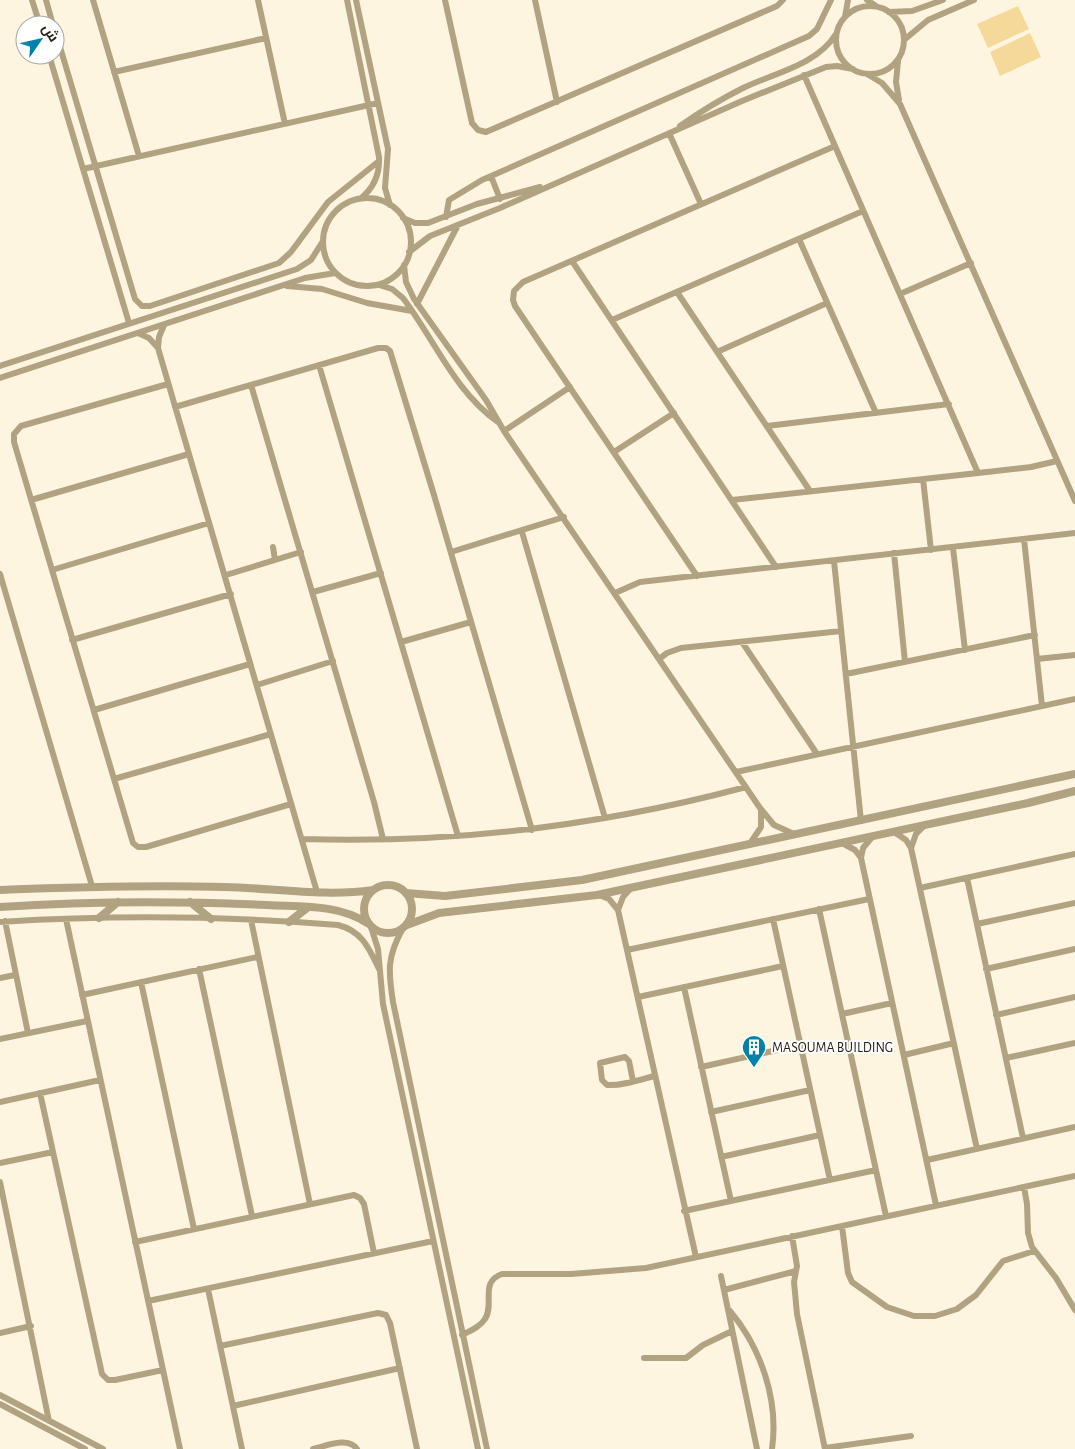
<svg xmlns="http://www.w3.org/2000/svg" width="1075" height="1449" font-family="'Alegreya Sans',Cairo,sans-serif">
  <rect width="100%" height="100%" fill="#fef5e0"/>
  <path fill="#f5d99a" d="M1018,6l11,23 -41,19 -11,-24z
    M1030,33l11,24 -41,19 -10,-24z"/>
  <g fill="none" stroke-linecap="round" stroke-linejoin="round">
    <path stroke="#b1a281" stroke-width="6" d="M32,0l8,25
      M46,0l7,25
      M93,0l46,156
      M258,0l27,124
      M347,0l32,157c1,18 -5,31 -19,42
      M356,0l32,149 -3,39 5,17
      M445,0l27,123 6,7 8,2 291,-126 6,-6
      M535,0l22,102
      M867,0l9,6
      M836 40a34 34 0 1 1 68 0a34 34 0 1 1-68 0Z
      M889,12l23,-1 31,-11
      M845,17l3,-17
      M55,30l80,269 7,7h8l129,-43 12,-11 37,-50 51,-41
      M904,40l24,-20 46,-20
      M49,55l80,268
      M898,61l-2,21 3,18
      M114,72l152,-34
      M867,74l15,9 18,21 175,397
      M804,75l174,398
      M680,126c20,-14 41,-27 63,-38 31,-15 74,-23 93,-54
      M669,133l32,71
      M83,169l295,-66
      M491,176l9,23
      M323 242a44 44 0 1 1 88 0a44 44 0 1 1-88 0Z
      M446,217l3,-17 33,-20 327,-144 8,-7 14,-29
      M403,218l12,5h13l49,-19 63,-17
      M799,239l77,174
      M409,252l21,-16 70,-28 242,-107 84,-34 11,-1 16,3
      M572,261l204,306
      M404,265l2,17 8,17 72,101 18,31 256,377 14,17 20,9
      M379,285l13,4 11,9c31,41 52,94 95,124
      M287,286l35,3 45,14 45,8
      M677,292l133,199
      M900,294l71,-31
      M417,304l41,-79
      M612,320l251,-109
      M164,325l-5,12 -1,11 159,544
      M138,333l11,5 9,10
      M717,352l110,-49
      M319,365l139,471
      M0,366l297,-97 14,-9 12,-19
      M0,378l305,-100 30,-5
      M168,384l-147,42 -7,8v8l119,401 5,4h8l145,-43
      M251,385l123,417 9,37
      M175,407l203,-59h8l4,3 44,144 98,335
      M767,426l182,-22
      M504,431l66,-44
      M614,452l60,-39
      M923,479l8,71
      M31,500l158,-46
      M732,500l246,-27 53,-6 26,-6
      M522,532l83,286
      M1024,539l18,167
      M273,547l2,13
      M953,548l12,102
      M451,552l113,-35
      M894,553l11,109
      M834,561l27,260
      M52,570l157,-47
      M0,574l92,312
      M226,575l75,-23
      M697,576l-182,-270 -2,-6 1,-9 9,-9 312,-136
      M313,592l68,-19
      M615,593l25,-11 435,-49
      M72,640l159,-46
      M401,642l70,-20
      M742,642l75,112
      M659,659l8,-6 14,-5 160,-17
      M1037,659l38,-4
      M846,674l189,-39
      M257,685l76,-24
      M94,710l156,-46
      M736,772l339,-73
      M114,779l157,-45
      M894,832l12,8 5,8 66,301
      M873,836l-10,12 -2,10 75,347
      M302,839c151,5 298,-13 444,-52
      M842,843l13,7 6,8
      M749,845l12,-18v-15
      M911,848l5,-14 8,-8
      M967,878l56,260
      M920,888l155,-34
      M599,895l10,4 9,11 78,347
      M819,909l67,307
      M618,910l5,-13 8,-9
      M66,919l114,530
      M773,919l57,261
      M251,920l59,284
      M5,921l23,112
      M0,922c112,-7 226,-6 338,3 24,6 31,23 41,44
      M977,924l98,-21
      M371,927l7,22 5,55 95,445
      M403,928c-16,29 -15,42 -10,74l94,447
      M627,950l242,-51
      M199,969l53,247
      M986,969l89,-20
      M0,978l15,-3
      M141,982l53,247
      M684,987l47,214
      M82,995l175,-38
      M638,997l145,-31
      M842,1014l50,-11
      M996,1015l79,-18
      M0,1039l87,-18
      M904,1055l50,-12
      M1006,1058l69,-15
      M701,1067l99,-22
      M633,1081l-4,-20 -4,-4 -25,6 2,17 5,5c15,1 32,-5 47,-9
      M40,1093l62,281 6,6h7l48,-10
      M0,1102l100,-22
      M711,1112l99,-22
      M721,1157l99,-22
      M927,1160l148,-33
      M0,1163l53,-11
      M0,1182l49,239
      M1024,1187l3,17 1,29 4,14 24,31 19,32
      M684,1211l192,-41
      M842,1226l6,47 4,9 35,25 27,9h21l22,-7 19,-14 27,-34 31,-10
      M792,1236l5,30 -3,16 3,32 28,135
      M135,1242l219,-47 6,3 4,6 10,49
      M721,1276l36,173
      M208,1289l34,160
      M724,1290l72,-19
      M148,1301l285,-60
      M730,1311c31,37 49,89 42,138
      M0,1333l31,-7
      M462,1335c8,-4 18,-8 23,-16 10,-15 -6,-37 17,-45h69l75,-6 429,-92
      M220,1346l158,-33 8,2 4,8 27,126
      M644,1358h42l17,-13 29,-14
      M0,1395l103,54
      M0,1404l85,45
      M233,1406l167,-38
      M825,1448l86,-12
      M313,1449c13,-3 35,-13 44,0"/>
    <path stroke="#b1a281" stroke-width="8" d="M364 909a24 24 0 1 1 48 0a24 24 0 1 1-48 0Z
      M0,890c75,-3 150,-5 225,-3 49,1 99,10 148,3
      M406,893l39,3 137,-16 493,-106
      M190,902l21,17
      M0,907c89,-6 178,-6 267,-2 34,2 71,-1 100,18
      M99,918l19,-16
      M289,922l18,-14
      M407,925l32,-12 158,-18 431,-92 47,-12"/>
  </g>
  <defs>
    <g id="building-pin" transform="scale(1.25)"><path d="M0 17L-7.5 6A9.5 9.5 0 1 1 7.5 6Z" fill="#0083a6" stroke="#fff"/><path d="M-4-6H4V6H1V3H-1V6H-4ZM-2.5-4.3h1.7v1.8h-1.7ZM.8-4.3h1.7v1.8H.8ZM-2.5-1h1.7V.8h-1.7ZM.8-1h1.7V.8H.8Z" fill="#fff"/></g>
  </defs>
  <g fill-rule="evenodd">
    <use href="#building-pin" x="754" y="1047"/>
  </g>
  <g text-anchor="middle" stroke-width="4" stroke-linejoin="round" paint-order="stroke">
    <g font-size="14" fill="#251f13" stroke="#fff" text-anchor="start">
      <text x="772" y="1052">MASOUMA BUILDING</text>
    </g>
  </g>
  <g transform="translate(40 40) rotate(56)"><circle r="24" fill="#ffffff" stroke="#a8a5a1"/>
  <path d="M0-4L9 19L0 12L-9 19Z" fill="#0083a6"/>
  <text y="-8" font-size="14" font-weight="bold" text-anchor="middle" fill="#251f13">ش</text>
  </g>
</svg>
